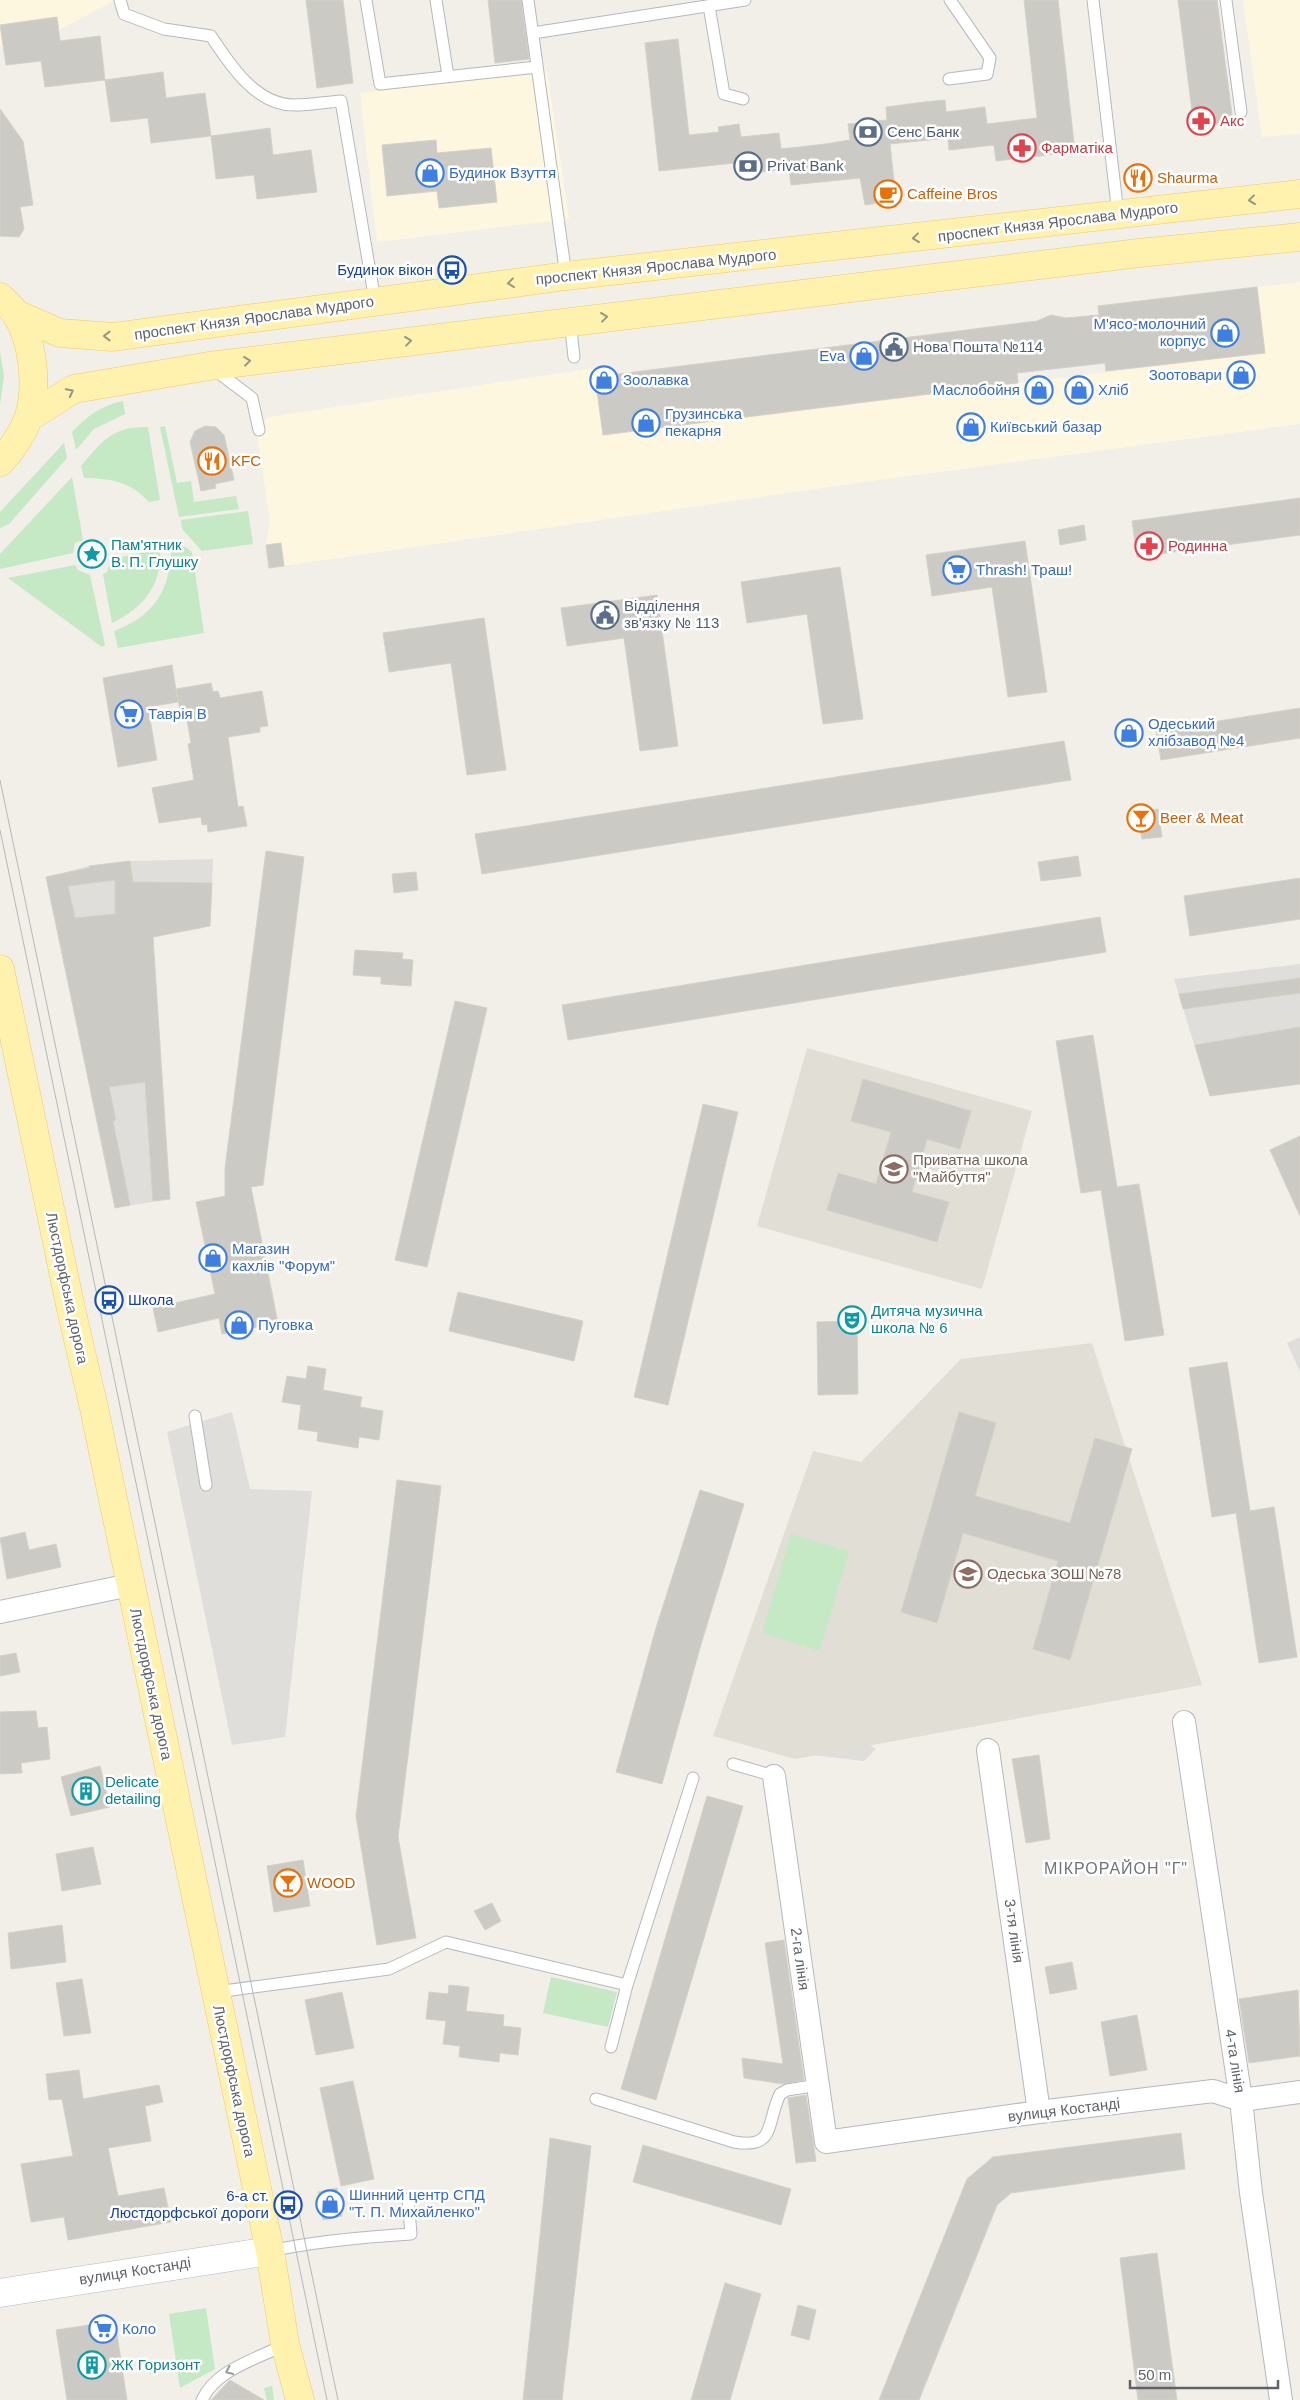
<svg xmlns="http://www.w3.org/2000/svg" width="1300" height="2400" font-family="Helvetica,sans-serif">
  <rect width="100%" height="100%" fill="#f1efe8"/>
  <path fill="#fef7e0" d="M0,0h112v2l-53,28 -2,-13 -56,8 2,22h-3z
    M1243,0h57v134l-38,3z
    M547,71l22,148 -192,23 -17,-149z
    M1300,282v142l-436,58 -595,86 -3,-23 4,-24 -13,-87 11,-17 326,-49 9,66 662,-81 -8,-66z"/>
  <path fill="#e0deda" d="M213,859l-3,67 -57,11 17,262 -55,9 -69,-331 43,-11 41,-5z
    M1300,964v120l-90,12 -36,-117z
    M1300,1337v35l-13,-29z
    M232,1412l18,77 62,2 -27,246 -53,8 -65,-313z
    M864,1741l12,8 -12,12 -86,-10z"/>
  <path fill="#e1ded6" d="M807,1048l225,63 -50,178 -225,-63z
    M1092,1343l110,342 -407,74 -82,-23 100,-285 48,11 100,-103z"/>
  <path fill="#c5e8c5" d="M0,352l4,24 -4,29z
    M123,401l2,13 -31,15 -18,21 -4,-18c16,-17 29,-26 51,-31z
    M165,426l12,57 14,-2 3,21 42,-6 3,13 -60,8 -19,-90z
    M148,427l12,73 -11,2c-18,-20 -39,-24 -65,-24l-3,-12c21,-25 32,-40 67,-39z
    M64,443l3,15 -58,66 -9,4v-16z
    M72,477l11,63 -8,3 -2,10 -73,16v-15z
    M248,511l5,33 -51,7 -20,-22 -1,-9z
    M174,544l13,4 5,4 12,81 -86,15 -4,-17c41,-15 57,-42 57,-85z
    M160,549c2,36 -16,59 -48,74l-9,-49 4,-2 4,-13z
    M75,565l3,5 12,5 15,70 -3,2 -94,-69z
    M791,1534l58,17 -29,100 -58,-18z
    M551,1977l66,15 -9,35 -65,-14z
    M206,2308l9,61 -35,19 -11,-74z
    M272,2386l2,14h-7l-3,-12z"/>
  <path fill="#cccac5" stroke="#d6d1c6" fill-rule="evenodd" d="M306,0h37l10,83 -36,5z
    M488,0h33l8,59 -34,4z
    M1024,0h34l17,152 -79,9 -2,-16 -45,5 -1,-12 -58,6 6,56 -31,5 -5,-27 -69,7 -2,-16 -44,5 -1,-12 -85,9 -14,-128 33,-4 11,96 30,-3 -1,-5 21,-3 2,13 38,-4 2,16 44,-5 25,-4 -2,-16 39,-4 -1,-13 38,-5 21,-2 1,12 39,-5 2,17 50,-6z
    M1178,0h39l16,122 -39,5z
    M57,17l3,24 40,-5 5,44 -60,7 -4,-26 -35,4 -6,-40z
    M163,72l3,26 39,-5 6,43 -60,7 -3,-25 -37,4 -6,-42z
    M0,109l23,32 10,64 -13,2 4,22 -5,8 -19,-1z
    M270,128l3,27 38,-5 6,42 -60,7 -3,-24 -38,4 -5,-43z
    M436,140l1,13 54,-5 6,54 -58,6 -2,-17 -50,5 -5,-51z
    M1257,287l8,66 -159,18 -1,-8 -88,10 1,10 -415,52 -8,-58 442,-56 14,-6 15,3 33,-3 -1,-9z
    M205,426l11,1 8,8 10,45 -19,4 1,4 -15,3 -11,-49 5,-11z
    M1300,498v37l-163,22 -5,-36z
    M1084,525l2,15 -26,5 -2,-15z
    M1025,541l22,151 -39,5 -16,-110 -60,9 -6,-41z
    M281,543l3,23 -15,2 -3,-23z
    M840,567l23,152 -40,5 -16,-110 -60,9 -6,-41z
    M657,595l21,151 -38,5 -16,-113 -57,8 -6,-38z
    M484,618l22,152 -39,5 -16,-112 -62,9 -6,-39z
    M172,665l6,37 -30,5 9,53 -39,7 -15,-89z
    M211,683l2,9 5,-1 2,7 42,-7 6,35 -8,1v5l-32,5 10,70 5,-1 4,20 -39,6 -1,-8 -5,1 -1,-8 -42,6 -7,-35 42,-8 -6,-36 3,-1 -6,-34 -5,1 -4,-21z
    M1300,708v30l-139,22 -5,-29z
    M1064,741l7,39 -589,94 -7,-40z
    M1158,809l4,28 -20,2 -5,-28z
    M266,851l38,6 -41,328 -12,2 27,136 -56,11 -3,-16 -61,14 -5,-24 62,-14 -19,-92 29,-6v-28z
    M1078,856l3,20 -40,5 -3,-19z
    M130,861l3,21 79,1 -2,43 -57,11 17,262 -17,2 -8,-119 -36,5 7,33 -3,1 17,84 -15,3 -69,-331 43,-9v-2zM115,880v34l-40,4 -7,-32z
    M416,872l2,18 -24,3 -2,-19z
    M1300,878v41l-110,17 -6,-40z
    M1100,917l6,35 -538,88 -6,-35z
    M355,950l48,3 -1,6 11,1 -2,26 -30,-2v-7l-28,-2z
    M1300,978v15l-117,16 -4,-15z
    M455,1001l32,7 -60,259 -32,-7z
    M1300,1027v57l-90,12 -15,-51z
    M1093,1035l24,152 22,-3 25,151 -39,6 -24,-151 -20,3 -25,-152z
    M863,1079l108,32 -11,38 -33,-10 -15,53 37,10 -12,40 -110,-32 11,-37 38,11 15,-52 -40,-11z
    M703,1104l35,8 -70,293 -34,-8z
    M1300,1136v80l-30,-66z
    M458,1292l125,29 -9,40 -125,-30z
    M857,1321l1,73 -40,1 -1,-73z
    M1227,1362l23,149 24,-4 23,150 -38,6 -23,-150 -24,4 -23,-149z
    M308,1366l18,3 -3,21 39,7 -2,10 23,4 -4,29 -20,-3 -1,11 -41,-7 1,-9 -20,-3 3,-24 -19,-3 5,-26 19,3z
    M959,1412l37,11 -21,73 95,27 25,-85 37,11 -62,211 -37,-11 25,-88 -95,-28 -26,90 -36,-11z
    M397,1480l44,6 -43,351 18,101 -39,7 -21,-129z
    M700,1490l44,14 -42,137 -40,143 -46,-12 40,-144z
    M25,1532l4,18 27,-6 5,23 -54,12 -7,-41z
    M16,1653l4,19 -20,4v-20z
    M36,1711l2,17 9,-1 3,32 -29,4 1,10 -22,1v-62z
    M1039,1755l11,84 -24,4 -14,-84z
    M100,1766l10,41 -39,9 -10,-39z
    M707,1796l36,10 -87,294 -35,-11z
    M93,1847l8,37 -39,7 -6,-37z
    M303,1860l7,46 -36,6 -7,-46z
    M492,1903l9,18 -16,9 -11,-19z
    M62,1925l4,37 -55,7 -3,-36z
    M784,1940l20,140 -21,4 -39,-6 -2,-20 41,6 -18,-121z
    M1072,1962l5,27 -27,5 -5,-27z
    M82,1979l9,54 -27,3 -8,-53z
    M449,1985l20,2 -3,24 38,4 -1,11 18,2 -3,27 -18,-2 -1,9 -40,-5 1,-11 -17,-2 3,-23 -20,-2 3,-27 19,2z
    M1298,1990l2,66 -51,7 -10,-64z
    M342,1992l12,56 -38,7 -11,-55z
    M1137,2015l10,55 -37,6 -9,-54z
    M79,2070l4,29 76,-14 4,17 -18,4 6,35 -43,7 10,48 46,-8 7,34 -103,18 -4,-23 -33,5 -10,-58 52,-8 -11,-57 -13,1 -3,-26z
    M353,2081l21,98 -33,7 -21,-98z
    M806,2095l10,66 -20,2 -8,-65z
    M1181,2133l4,36 -174,24 -14,12 -78,195h-40l88,-221 26,-22z
    M550,2138l41,8 -29,254h-39z
    M643,2145l148,44 -10,36 -148,-43z
    M337,2188l5,28 -19,4 -5,-28z
    M1157,2253l20,147h-39l-18,-142z
    M725,2283l36,11 -31,106h-39z
    M798,2305l18,5 -7,30 -18,-5z
    M115,2321l12,79h-60l-11,-70z
    M230,2380l34,20h-53z"/>
  <g fill="none" stroke-linecap="round" stroke-linejoin="round">
    <g stroke="#b5b8bc" stroke-width="13">
      <path id="lane" d="M120,0l4,14 40,15 47,7c19,29 45,69 83,69 16,0 32,-3 47,-4l34,200
        M366,0l14,84 157,-17
        M436,0l12,76
        M528,0l38,276
        M1093,0l25,214
        M1226,0l15,112
        M709,6l15,88 19,5
        M533,33l212,-33
        M949,79l38,-5 3,-16 -40,-58
        M570,321l4,36
        M215,370l37,28 7,32
        M195,1416l11,69
        M733,1764l41,12
        M216,1992l173,-23 57,-27 181,43
        M611,2047l16,-62 66,-207
        M596,2099l138,43c42,7 32,-18 46,-48l7,-4 31,-5
        M270,2251c46,-10 93,-14 141,-17l-3,-35
        M202,2400c15,-32 55,-40 83,-56"/>
    </g>
    <g stroke="#b5b8bc" stroke-width="24">
      <path id="street" d="M0,1612l130,-27
        M1184,1722l57,378 10,93 30,207
        M988,1750l51,362
        M774,1776l52,366 213,-30 174,-21 28,9 59,-8"/>
    </g>
    <g stroke="#b6babf" stroke-width="29">
      <path id="secondary" d="M0,2293l270,-42"/>
    </g>
    <g stroke="#f2c960" stroke-width="29">
      <path id="primary" d="M0,297c5,5 12,11 16,17 17,26 22,72 13,102 -5,15 -18,35 -29,46
        M16,314l44,19 53,4 453,-61 734,-82
        M29,417l45,-28 135,-23 930,-113 161,-16
        M0,969l71,340 23,99 176,843 15,93 15,56"/>
    </g>
    <use href="#lane" stroke="#fff" stroke-width="11"/>
    <use href="#street" stroke="#fff" stroke-width="22"/>
    <use href="#secondary" stroke="#fff" stroke-width="28"/>
    <use href="#primary" stroke="#fff2af" stroke-width="28"/>
    <path stroke="#b6b7b8" stroke-width="1" d="M0,780l338,1620
      M0,830l327,1570"/>
  </g>
  <defs><path id="oneway-chevron" d="M-2-3.5L2.5 0L-2 3.5" fill="none" stroke-width="1.6" stroke-linecap="round" stroke-linejoin="round" transform="scale(1.25)"/></defs>
  <g stroke="#979581">
    <use href="#oneway-chevron" transform="translate(1252 200) rotate(173)"/>
    <use href="#oneway-chevron" transform="translate(916 238) rotate(174)"/>
    <use href="#oneway-chevron" transform="translate(511 283) rotate(173)"/>
    <use href="#oneway-chevron" transform="translate(604 317) rotate(-7)"/>
    <use href="#oneway-chevron" transform="translate(107 336) rotate(180)"/>
    <use href="#oneway-chevron" transform="translate(408 341) rotate(-7)"/>
    <use href="#oneway-chevron" transform="translate(247 361) rotate(-7)"/>
    <use href="#oneway-chevron" transform="translate(70 392) rotate(-27)"/>
  </g>
  <use stroke="#979a9d" href="#oneway-chevron" transform="translate(229 2371) rotate(155)"/>
  <defs>
    <g id="pharmacy-ring" transform="scale(1.4375)"><circle r="9.5" fill="#fff" stroke="#e0444e" stroke-width="1.5"/><path d="M-2-6h4v4h4v4h-4v4h-4v-4h-4v-4h4Z" fill="#e0444e"/></g>
    <g id="bank-ring" transform="scale(1.4375)"><circle r="9.5" fill="#fff" stroke="#5c6f8a" stroke-width="1.5"/><path d="M-6-4H6V4H-6ZM0-2.3a2.3 2.3 0 1 0 0 4.6a2.3 2.3 0 1 0 0-4.6Z" fill="#5c6f8a"/></g>
    <g id="shop-ring" transform="scale(1.4375)"><circle r="9.5" fill="#fff" stroke="#3f7fe0" stroke-width="1.5"/><path d="M-5-2.5h2.3a2.7 3.5 0 0 1 5.4 0H5L5.5 6h-11ZM-1.5-2.5h3a1.5 2.3 0 0 0-3 0Z" fill="#3f7fe0"/></g>
    <g id="restaurant-ring" transform="scale(1.4375)"><circle r="9.5" fill="#fff" stroke="#e8710a" stroke-width="1.5"/><path d="M-5-6h1v4h1v-4h1v4h1v-4h1v5L-1.5 .5V6h-2V.5L-5-1ZM5-6V6H3V1.5H1.5Q1.5-4 5-6Z" fill="#e8710a"/></g>
    <g id="cafe-ring" transform="scale(1.4375)"><circle r="9.5" fill="#fff" stroke="#e8710a" stroke-width="1.5"/><path d="M-5.5-4.5H6V0H3Q3 3.5 0 3.5H-2.5Q-5.5 3.5-5.5 0ZM3-3.2v2h1.7v-2ZM-6 4.5H4V6H-6Z" fill="#e8710a"/></g>
    <g id="bus-ring" transform="scale(1.4375)"><circle r="9.5" fill="#fff" stroke="#1a4fb4" stroke-width="1.5"/><path d="M-5-6H5V4H4V6H2V4H-2V6H-4V4H-5ZM-3.5-4V0h7V-4ZM-3.5 1.2v1.5H-2V1.2ZM2 1.2v1.5H3.5V1.2Z" fill="#1a4fb4"/></g>
    <g id="civic-ring" transform="scale(1.4375)"><circle r="9.5" fill="#fff" stroke="#5c6f8a" stroke-width="1.5"/><path d="M-.6-6.5H3V-4.5H.6V-3L4-1V1h2V6H-6V1h2V-1L-.6-3ZM-1.2 2.5V6h2.4V2.5Z" fill="#5c6f8a"/></g>
    <g id="sight-ring" transform="scale(1.4375)"><circle r="9.5" fill="#fff" stroke="#0f9aa8" stroke-width="1.5"/><path d="M0-6L1.8-2.2L6-1.7L2.9 1.2L3.7 5.4L0 3.3L-3.7 5.4L-2.9 1.2L-6-1.7L-1.8-2.2Z" fill="#0f9aa8"/></g>
    <g id="supermarket-ring" transform="scale(1.4375)"><circle r="9.5" fill="#fff" stroke="#3f7fe0" stroke-width="1.5"/><path d="M-6-5.5h2.5l.6 2H6L4.5 2H-2.5L-4.4-4H-6ZM-1.5 3.2a1.3 1.3 0 1 0 .1 0ZM3 3.2a1.3 1.3 0 1 0 .1 0Z" fill="#3f7fe0"/></g>
    <g id="bar-ring" transform="scale(1.4375)"><circle r="9.5" fill="#fff" stroke="#e8710a" stroke-width="1.5"/><path d="M-6-5H6L.8 .8V4.5H3.5V6h-7V4.5H-.8V.8Z" fill="#e8710a"/></g>
    <g id="school-ring" transform="scale(1.4375)"><circle r="9.5" fill="#fff" stroke="#8d6e63" stroke-width="1.5"/><path d="M0-5L7-2L0 1L-7-2ZM-4 1L0 2.5L4 1V4Q0 6-4 4Z" fill="#8d6e63"/></g>
    <g id="theatre-ring" transform="scale(1.4375)"><circle r="9.5" fill="#fff" stroke="#0f9aa8" stroke-width="1.5"/><path d="M-5-5.5Q0-4 5-5.5V0Q5 5 0 6Q-5 5-5 0ZM-3.3-2.5H-1v1.5H-3.3ZM1-2.5H3.3v1.5H1ZM-2.8 1Q0 5.5 2.8 1Z" fill="#0f9aa8"/></g>
    <g id="building-ring" transform="scale(1.4375)"><circle r="9.5" fill="#fff" stroke="#0f9aa8" stroke-width="1.5"/><path d="M-4-6H4V6H1V3H-1V6H-4ZM-2.5-4.3h1.7v1.8h-1.7ZM.8-4.3h1.7v1.8H.8ZM-2.5-1h1.7V.8h-1.7ZM.8-1h1.7V.8H.8Z" fill="#0f9aa8"/></g>
  </defs>
  <g fill-rule="evenodd">
    <use href="#pharmacy-ring" x="1201" y="121"/>
    <use href="#bank-ring" x="868" y="132"/>
    <use href="#pharmacy-ring" x="1022" y="148"/>
    <use href="#bank-ring" x="748" y="166"/>
    <use href="#shop-ring" x="430" y="173"/>
    <use href="#restaurant-ring" x="1138" y="178"/>
    <use href="#cafe-ring" x="888" y="194"/>
    <use href="#bus-ring" x="452" y="270"/>
    <use href="#shop-ring" x="1225" y="333"/>
    <use href="#civic-ring" x="894" y="347"/>
    <use href="#shop-ring" x="864" y="356"/>
    <use href="#shop-ring" x="1241" y="375"/>
    <use href="#shop-ring" x="604" y="380"/>
    <use href="#shop-ring" x="1039" y="390"/>
    <use href="#shop-ring" x="1079" y="390"/>
    <use href="#shop-ring" x="646" y="423"/>
    <use href="#shop-ring" x="971" y="427"/>
    <use href="#restaurant-ring" x="212" y="461"/>
    <use href="#pharmacy-ring" x="1149" y="546"/>
    <use href="#sight-ring" x="92" y="554"/>
    <use href="#supermarket-ring" x="957" y="570"/>
    <use href="#civic-ring" x="605" y="615"/>
    <use href="#supermarket-ring" x="129" y="714"/>
    <use href="#shop-ring" x="1129" y="733"/>
    <use href="#bar-ring" x="1141" y="818"/>
    <use href="#school-ring" x="894" y="1169"/>
    <use href="#shop-ring" x="213" y="1258"/>
    <use href="#bus-ring" x="109" y="1300"/>
    <use href="#theatre-ring" x="852" y="1320"/>
    <use href="#shop-ring" x="239" y="1325"/>
    <use href="#school-ring" x="968" y="1574"/>
    <use href="#building-ring" x="86" y="1791"/>
    <use href="#bar-ring" x="288" y="1883"/>
    <use href="#shop-ring" x="330" y="2204"/>
    <use href="#bus-ring" x="288" y="2205"/>
    <use href="#supermarket-ring" x="103" y="2329"/>
    <use href="#building-ring" x="92" y="2365"/>
  </g>
  <g text-anchor="middle" stroke-width="5" stroke-linejoin="round" paint-order="stroke">
    <g font-size="15" fill="#be3a42" stroke="#fff" text-anchor="start">
      <text x="1220" y="126">Акс</text>
      <text x="1041" y="153">Фарматіка</text>
      <text x="1168" y="551">Родинна</text>
    </g>
    <g font-size="15" fill="#4e5e75" stroke="#fff" text-anchor="start">
      <text x="887" y="137">Сенс Банк</text>
      <text x="767" y="171">Privat Bank</text>
      <text x="913" y="352">Нова Пошта №114</text>
      <text x="624" y="611">Відділення<tspan x="624" dy="17">зв'язку № 113</tspan></text>
    </g>
    <g font-size="15" fill="#366cbe" stroke="#fff" text-anchor="start">
      <text x="449" y="178">Будинок Взуття</text>
      <text x="1206" y="329" text-anchor="end">М'ясо-молочний<tspan x="1206" dy="17">корпус</tspan></text>
      <text x="845" y="361" text-anchor="end">Eva</text>
      <text x="1222" y="380" text-anchor="end">Зоотовари</text>
      <text x="623" y="385">Зоолавка</text>
      <text x="1020" y="395" text-anchor="end">Маслобойня</text>
      <text x="1098" y="395">Хліб</text>
      <text x="665" y="419">Грузинська<tspan x="665" dy="17">пекарня</tspan></text>
      <text x="990" y="432">Київський базар</text>
      <text x="976" y="575">Thrash! Траш!</text>
      <text x="148" y="719">Таврія В</text>
      <text x="1148" y="729">Одеський<tspan x="1148" dy="17">хлібзавод №4</tspan></text>
      <text x="232" y="1254">Магазин<tspan x="232" dy="17">кахлів "Форум"</tspan></text>
      <text x="258" y="1330">Пуговка</text>
      <text x="349" y="2200">Шинний центр СПД<tspan x="349" dy="17">"Т. П. Михайленко"</tspan></text>
      <text x="122" y="2334">Коло</text>
    </g>
    <g font-size="15" fill="#c56008" stroke="#fff" text-anchor="start">
      <text x="1157" y="183">Shaurma</text>
      <text x="907" y="199">Caffeine Bros</text>
      <text x="231" y="466">KFC</text>
      <text x="1160" y="823">Beer &amp; Meat</text>
      <text x="307" y="1888">WOOD</text>
    </g>
    <g font-size="15" fill="#5f6368" stroke="#fff">
      <text transform="translate(1058 222) rotate(-7)" y="5">проспект Князя Ярослава Мудрого</text>
      <text transform="translate(656 267) rotate(-6)" y="5">проспект Князя Ярослава Мудрого</text>
      <text transform="translate(254 318) rotate(-8)" y="5">проспект Князя Ярослава Мудрого</text>
      <text transform="translate(67 1288) rotate(78)" y="5">Люстдорфська дорога</text>
      <text transform="translate(151 1684) rotate(78)" y="5">Люстдорфська дорога</text>
      <text transform="translate(1014 1931) rotate(82)" y="5">3-тя лінія</text>
      <text transform="translate(800 1959) rotate(82)" y="5">2-га лінія</text>
      <text transform="translate(1235 2061) rotate(81)" y="5">4-та лінія</text>
      <text transform="translate(234 2081) rotate(78)" y="5">Люстдорфська дорога</text>
      <text transform="translate(1064 2110) rotate(-7)" y="5">вулиця Костанді</text>
      <text transform="translate(135 2271) rotate(-9)" y="5">вулиця Костанді</text>
    </g>
    <g font-size="15" fill="#164399" stroke="#fff" text-anchor="end">
      <text x="433" y="275">Будинок вікон</text>
      <text x="128" y="1305" text-anchor="start">Школа</text>
      <text x="269" y="2201">6-а ст.<tspan x="269" dy="17">Люстдорфської дороги</tspan></text>
    </g>
    <g font-size="15" fill="#0d838f" stroke="#fff" text-anchor="start">
      <text x="111" y="550">Пам'ятник<tspan x="111" dy="17">В. П. Глушку</tspan></text>
      <text x="871" y="1316">Дитяча музична<tspan x="871" dy="17">школа № 6</tspan></text>
      <text x="105" y="1787">Delicate<tspan x="105" dy="17">detailing</tspan></text>
      <text x="111" y="2370">ЖК Горизонт</text>
    </g>
    <g font-size="15" fill="#785e54" stroke="#fff" text-anchor="start">
      <text x="913" y="1165">Приватна школа<tspan x="913" dy="17">"Майбуття"</tspan></text>
      <text x="987" y="1579">Одеська ЗОШ №78</text>
    </g>
    <g font-size="16" letter-spacing="1" fill="#70757a" stroke="#fff">
      <text x="1116" y="1874">МІКРОРАЙОН "Г"</text>
    </g>
  </g>
  <path d="M1130 2380v8h148v-8" fill="none" stroke="#5f6368" stroke-width="2.5"/>
  <text x="1138" y="2380" font-size="15" fill="#5f6368" stroke="#ffffff" stroke-width="4" paint-order="stroke">50 m</text>
</svg>
